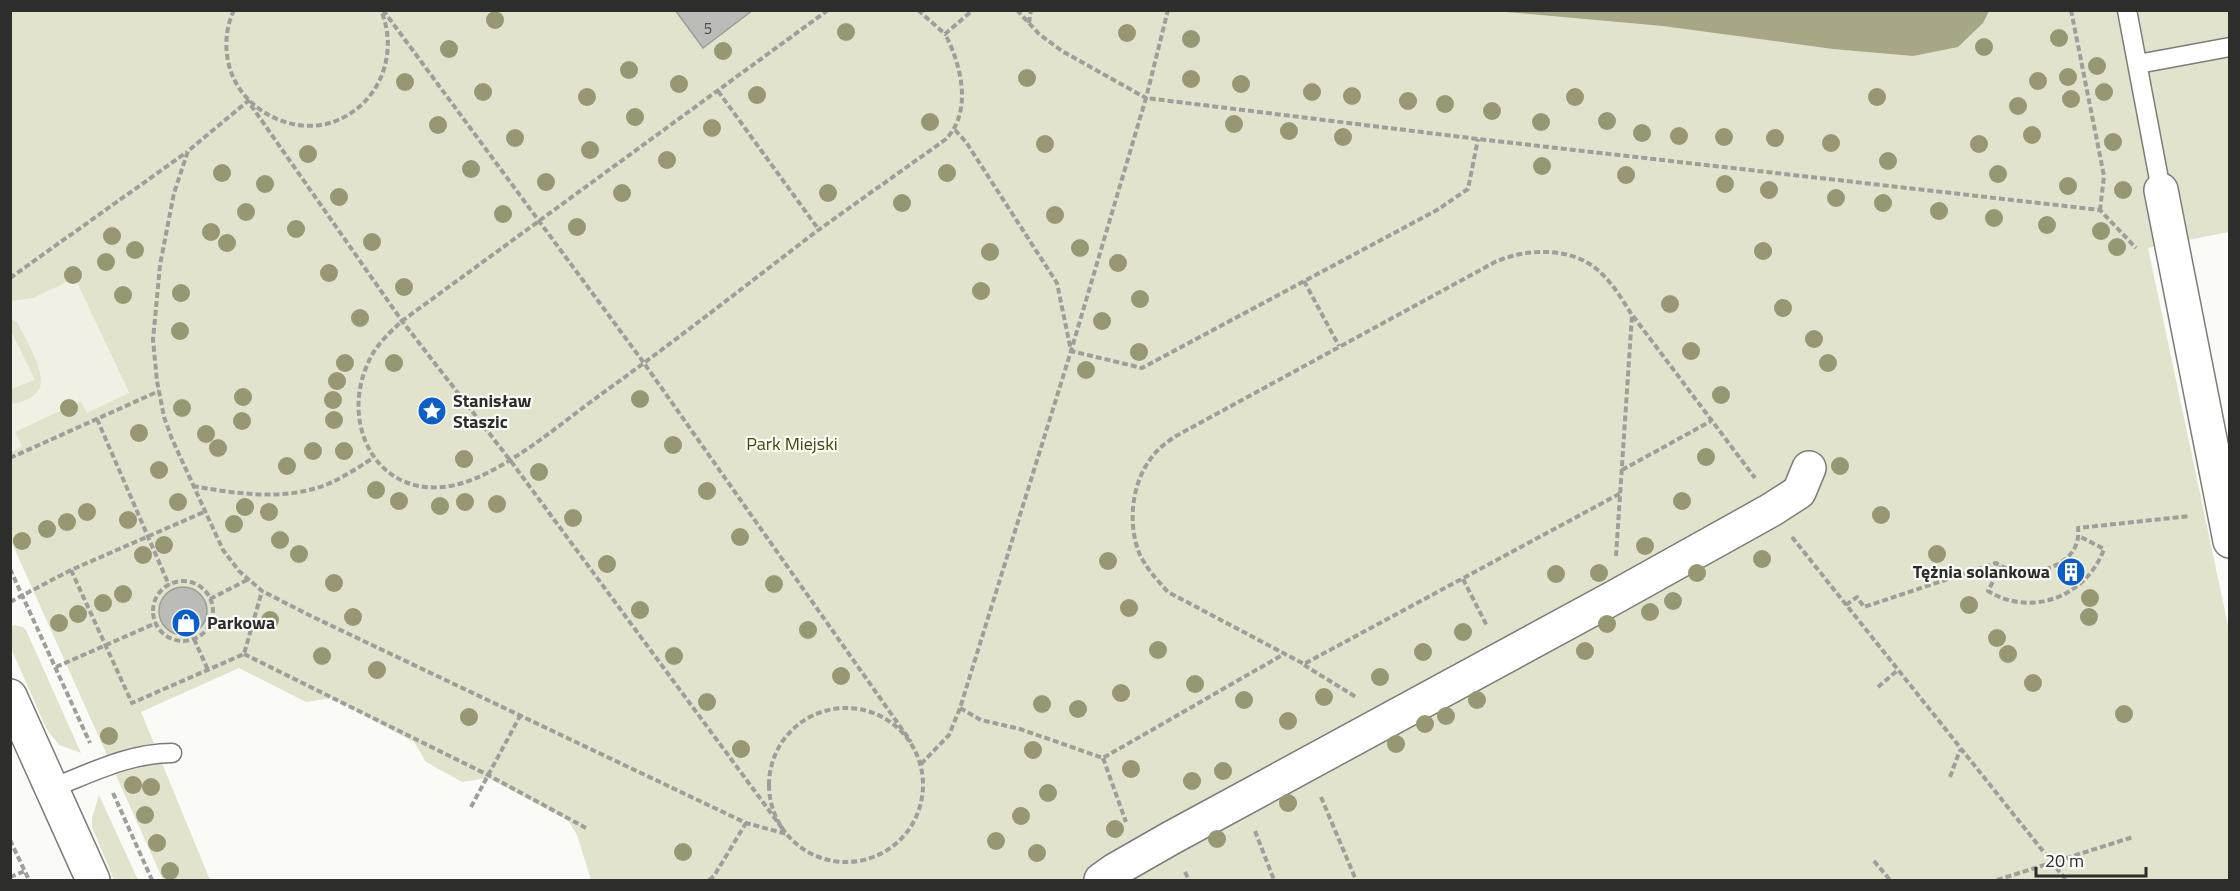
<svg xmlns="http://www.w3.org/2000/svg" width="2240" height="891" font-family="'Titillium Web',sans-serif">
  <rect width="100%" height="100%" fill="#fafbf6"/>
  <path fill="#f0f1e4" d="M75,277l54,117 -42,20 -6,-13 -65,31 6,14 -11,6v-151l22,-4z"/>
  <path fill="#e2e3cd" d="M10,11h2219v221l-81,16 81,382v250h-1638l-14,-45 -9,-15 -80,-42 -26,4 -36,-20 -12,-20 -82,-44 -26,4 -67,-34 -98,44 69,168h-47l-152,-339v-89l11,-6 -7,-14 66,-31 6,12 42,-20 -54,-115 -42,20 -22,3z
    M11,319l6,3c7,15 31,52 22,67 -4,9 -15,12 -24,15l-4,-2v-13l24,-9 -24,-49z
    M14,625l9,2 3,3 55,123 -22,-8 -13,-17 -35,-80v-21z
    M99,795l39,85h-24l-22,-53v-9z"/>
  <path fill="#a7a785" d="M1495,11l494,-1v1l-6,12 -25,24 -45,9 -80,-7 -170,-23z"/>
  <path fill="#bbbbb7" stroke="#9d9e99" stroke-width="1.5" d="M675,10h78l-50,38z
    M159 611a24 24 0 1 1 48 0a24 24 0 1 1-48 0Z"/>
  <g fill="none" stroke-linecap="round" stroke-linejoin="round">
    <g stroke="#7c7c78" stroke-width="21">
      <path id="lane" d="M2127,10l34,180
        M2138,64l92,-17
        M52,788c39,-15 77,-35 120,-35"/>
    </g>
    <g stroke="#7c7c78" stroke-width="36">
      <path id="street" d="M2161,190l69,351
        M10,696l83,184
        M1101,880l14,-10 56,-32 442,-240 158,-88 28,-18 10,-24"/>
    </g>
    <path stroke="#9e9f9b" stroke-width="4" stroke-dasharray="6 3" stroke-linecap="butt" d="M234,10c-10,21 -10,46 -1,67 17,38 66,60 105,43 42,-18 60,-66 44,-107
      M383,10l261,353 267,379
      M828,10l-426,311c-13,12 -27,25 -34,42 -29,63 11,139 87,122 48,-11 105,-61 145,-90 74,-53 145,-109 217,-164 43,-31 86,-61 129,-92 27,-28 15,-75 -1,-105
      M918,10l27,24 28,-24
      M1017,10l22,24 23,17 84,47 22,-88
      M2071,10l33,166 -4,34
      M1029,23l2,-13
      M718,91l101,139
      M955,130l11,12 91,141 14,68 71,17 295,-158 31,-21 10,-50
      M10,278l177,-126
      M1304,281l35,65
      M1633,316l122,162
      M97,419l72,166
      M10,458l149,-67
      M1622,470l89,-49
      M193,486c43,8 94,15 135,-2 16,-7 31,-17 45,-26
      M1792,537l274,343
      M1616,556l16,-241c-9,-14 -18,-30 -31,-42 -27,-27 -74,-25 -106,-11l-319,174c-6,4 -13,9 -18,14 -26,26 -32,72 -18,105 7,14 17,25 28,37l136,72 317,-171
      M2001,566l-13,25c44,27 99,5 116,-42l-25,-13
      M10,569l80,174
      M71,570l61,133 112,-49 18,-63
      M1463,579l24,47
      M153 611a30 30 0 1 1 60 0a30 30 0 1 1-60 0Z
      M210,599l39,-20
      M10,602l61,-32 133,-58
      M1846,605l11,-8 7,10 132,-44c28,20 87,5 82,-35l112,-12
      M194,639l14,31
      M244,654l244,121 98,53
      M1304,665l52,32
      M56,667l100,-44
      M1878,687l20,-17
      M769 785a77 77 0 1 1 154 0a77 77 0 1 1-154 0Z
      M960,708l21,12 39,9 83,29 181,-104
      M1103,758l23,64
      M921,764l28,-29 11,-27 111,-357 75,-253 332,41 622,71 36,38
      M1950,777l10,-27
      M113,793l39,87
      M1321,797l35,83
      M471,807l49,-91
      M782,828l-272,-368 -108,-139 -154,-220 -60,50 -14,42 -14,72 -7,75 4,41 7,36 8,22 51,111 16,21 23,20 49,25 435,207 41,11
      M1255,831l19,49
      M10,840l19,40
      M1874,861l16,19
      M1185,872l4,8
      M10,877l15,-6
      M709,880l5,-4 32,-53
      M1997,880l136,-43"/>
    <use href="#lane" stroke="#fff" stroke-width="18"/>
    <use href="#street" stroke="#fff" stroke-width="33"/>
  </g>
  <g fill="#989773">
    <circle cx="495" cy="20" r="9"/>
    <circle cx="846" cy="32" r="9"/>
    <circle cx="1127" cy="33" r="9"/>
    <circle cx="2059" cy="38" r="9"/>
    <circle cx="1191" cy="39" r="9"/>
    <circle cx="1984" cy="47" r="9"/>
    <circle cx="449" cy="49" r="9"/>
    <circle cx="723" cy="51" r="9"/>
    <circle cx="2097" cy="66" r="9"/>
    <circle cx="629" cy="70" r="9"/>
    <circle cx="2068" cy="77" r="9"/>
    <circle cx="1027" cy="78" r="9"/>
    <circle cx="1191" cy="79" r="9"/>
    <circle cx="2038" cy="81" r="9"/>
    <circle cx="405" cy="82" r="9"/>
    <circle cx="679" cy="84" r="9"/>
    <circle cx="1241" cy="84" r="9"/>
    <circle cx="483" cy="92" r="9"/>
    <circle cx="1312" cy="92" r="9"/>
    <circle cx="2104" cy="92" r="9"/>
    <circle cx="757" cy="95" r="9"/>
    <circle cx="1352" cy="96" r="9"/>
    <circle cx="587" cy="97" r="9"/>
    <circle cx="1575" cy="97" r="9"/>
    <circle cx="1877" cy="97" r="9"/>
    <circle cx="2071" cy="99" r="9"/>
    <circle cx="1408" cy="101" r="9"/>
    <circle cx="1445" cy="104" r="9"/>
    <circle cx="2018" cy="106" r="9"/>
    <circle cx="1492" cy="111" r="9"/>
    <circle cx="635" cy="117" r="9"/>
    <circle cx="1607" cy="121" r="9"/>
    <circle cx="930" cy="122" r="9"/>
    <circle cx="1541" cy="122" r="9"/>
    <circle cx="1234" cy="124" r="9"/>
    <circle cx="438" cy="125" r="9"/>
    <circle cx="712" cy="128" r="9"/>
    <circle cx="1289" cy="131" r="9"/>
    <circle cx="1642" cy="133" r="9"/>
    <circle cx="2032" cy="135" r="9"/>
    <circle cx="1679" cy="136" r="9"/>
    <circle cx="1343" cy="137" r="9"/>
    <circle cx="1724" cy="137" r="9"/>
    <circle cx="515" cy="138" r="9"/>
    <circle cx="1775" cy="138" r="9"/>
    <circle cx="2113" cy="142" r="9"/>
    <circle cx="1831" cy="143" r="9"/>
    <circle cx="1045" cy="144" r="9"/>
    <circle cx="1979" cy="144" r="9"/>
    <circle cx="590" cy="150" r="9"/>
    <circle cx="308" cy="154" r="9"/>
    <circle cx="667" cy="160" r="9"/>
    <circle cx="1888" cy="161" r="9"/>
    <circle cx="1542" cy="166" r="9"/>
    <circle cx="471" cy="169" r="9"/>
    <circle cx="222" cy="173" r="9"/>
    <circle cx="947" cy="173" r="9"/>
    <circle cx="1998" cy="174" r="9"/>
    <circle cx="1626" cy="175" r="9"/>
    <circle cx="546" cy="182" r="9"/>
    <circle cx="265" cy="184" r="9"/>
    <circle cx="1725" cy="184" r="9"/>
    <circle cx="2068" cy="186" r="9"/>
    <circle cx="1769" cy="190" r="9"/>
    <circle cx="2123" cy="190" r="9"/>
    <circle cx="622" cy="193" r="9"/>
    <circle cx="828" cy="193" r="9"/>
    <circle cx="339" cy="197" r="9"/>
    <circle cx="1836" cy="198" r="9"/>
    <circle cx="902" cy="203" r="9"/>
    <circle cx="1883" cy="203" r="9"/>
    <circle cx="1939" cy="211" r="9"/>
    <circle cx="246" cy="212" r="9"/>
    <circle cx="503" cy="214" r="9"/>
    <circle cx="1055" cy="215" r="9"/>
    <circle cx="1994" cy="218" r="9"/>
    <circle cx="2047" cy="225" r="9"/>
    <circle cx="577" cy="227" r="9"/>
    <circle cx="296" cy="229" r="9"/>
    <circle cx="2101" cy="231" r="9"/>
    <circle cx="211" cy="232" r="9"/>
    <circle cx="112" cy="236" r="9"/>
    <circle cx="372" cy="242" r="9"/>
    <circle cx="227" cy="243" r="9"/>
    <circle cx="2117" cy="247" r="9"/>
    <circle cx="1080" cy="248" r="9"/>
    <circle cx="135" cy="250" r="9"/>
    <circle cx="1763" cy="251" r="9"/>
    <circle cx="990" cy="252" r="9"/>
    <circle cx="106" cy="262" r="9"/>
    <circle cx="1118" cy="263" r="9"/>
    <circle cx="329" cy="273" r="9"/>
    <circle cx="73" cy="275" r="9"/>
    <circle cx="404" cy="287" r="9"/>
    <circle cx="981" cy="291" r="9"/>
    <circle cx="181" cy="293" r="9"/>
    <circle cx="123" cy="295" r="9"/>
    <circle cx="1140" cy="299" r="9"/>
    <circle cx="1670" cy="304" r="9"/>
    <circle cx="1783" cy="308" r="9"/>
    <circle cx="360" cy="318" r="9"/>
    <circle cx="1102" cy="321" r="9"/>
    <circle cx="180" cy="331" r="9"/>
    <circle cx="1814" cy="339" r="9"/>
    <circle cx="1691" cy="351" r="9"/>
    <circle cx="1139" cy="352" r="9"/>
    <circle cx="345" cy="363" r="9"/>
    <circle cx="394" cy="363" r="9"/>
    <circle cx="1828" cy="363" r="9"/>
    <circle cx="1086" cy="370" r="9"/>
    <circle cx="337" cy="381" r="9"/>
    <circle cx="1721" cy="395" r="9"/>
    <circle cx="243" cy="397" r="9"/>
    <circle cx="640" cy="399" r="9"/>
    <circle cx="333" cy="400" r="9"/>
    <circle cx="69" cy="408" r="9"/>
    <circle cx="182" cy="408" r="9"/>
    <circle cx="334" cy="420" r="9"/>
    <circle cx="242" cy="421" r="9"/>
    <circle cx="139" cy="433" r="9"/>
    <circle cx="206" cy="434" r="9"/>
    <circle cx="673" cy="445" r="9"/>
    <circle cx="218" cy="448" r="9"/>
    <circle cx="313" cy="451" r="9"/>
    <circle cx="344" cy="451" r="9"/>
    <circle cx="1706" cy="457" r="9"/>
    <circle cx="464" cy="459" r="9"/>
    <circle cx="287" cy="466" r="9"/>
    <circle cx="1840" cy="466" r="9"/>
    <circle cx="159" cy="470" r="9"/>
    <circle cx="539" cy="472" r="9"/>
    <circle cx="376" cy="490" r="9"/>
    <circle cx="707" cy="491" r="9"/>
    <circle cx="399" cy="501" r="9"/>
    <circle cx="1682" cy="501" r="9"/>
    <circle cx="178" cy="502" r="9"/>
    <circle cx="465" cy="502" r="9"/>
    <circle cx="497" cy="504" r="9"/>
    <circle cx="440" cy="506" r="9"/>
    <circle cx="245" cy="507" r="9"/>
    <circle cx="87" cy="512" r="9"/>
    <circle cx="269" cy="512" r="9"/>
    <circle cx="1881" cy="515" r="9"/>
    <circle cx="573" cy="518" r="9"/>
    <circle cx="128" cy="520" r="9"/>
    <circle cx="67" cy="522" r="9"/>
    <circle cx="234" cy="524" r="9"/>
    <circle cx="47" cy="529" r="9"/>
    <circle cx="740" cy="537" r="9"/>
    <circle cx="280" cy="540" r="9"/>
    <circle cx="22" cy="541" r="9"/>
    <circle cx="164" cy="545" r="9"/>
    <circle cx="1645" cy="546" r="9"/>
    <circle cx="299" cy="554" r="9"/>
    <circle cx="1937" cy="554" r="9"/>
    <circle cx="143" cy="555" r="9"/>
    <circle cx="1762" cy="559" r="9"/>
    <circle cx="1108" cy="561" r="9"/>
    <circle cx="607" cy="564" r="9"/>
    <circle cx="1599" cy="573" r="9"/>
    <circle cx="1697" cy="573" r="9"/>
    <circle cx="1556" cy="574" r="9"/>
    <circle cx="334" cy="583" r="9"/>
    <circle cx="774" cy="584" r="9"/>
    <circle cx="123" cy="594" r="9"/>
    <circle cx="2090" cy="598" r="9"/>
    <circle cx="1673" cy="601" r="9"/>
    <circle cx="103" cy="603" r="9"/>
    <circle cx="1969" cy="605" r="9"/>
    <circle cx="1129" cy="608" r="9"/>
    <circle cx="640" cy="610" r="9"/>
    <circle cx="1650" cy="612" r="9"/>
    <circle cx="78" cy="614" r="9"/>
    <circle cx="353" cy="617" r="9"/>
    <circle cx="2089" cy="617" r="9"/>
    <circle cx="270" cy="620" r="9"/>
    <circle cx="59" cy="623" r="9"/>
    <circle cx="1607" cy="624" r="9"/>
    <circle cx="808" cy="630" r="9"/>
    <circle cx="1463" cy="632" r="9"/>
    <circle cx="1997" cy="638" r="9"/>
    <circle cx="1158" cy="650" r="9"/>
    <circle cx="1585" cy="651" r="9"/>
    <circle cx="1423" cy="652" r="9"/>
    <circle cx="2008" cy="654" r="9"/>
    <circle cx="322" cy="656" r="9"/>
    <circle cx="674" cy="656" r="9"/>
    <circle cx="377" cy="670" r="9"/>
    <circle cx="841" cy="676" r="9"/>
    <circle cx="1380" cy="677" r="9"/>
    <circle cx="2033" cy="683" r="9"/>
    <circle cx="1195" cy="684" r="9"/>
    <circle cx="1121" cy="693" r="9"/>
    <circle cx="1324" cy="697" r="9"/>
    <circle cx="1244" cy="700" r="9"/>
    <circle cx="1477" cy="700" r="9"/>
    <circle cx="707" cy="702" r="9"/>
    <circle cx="1042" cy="704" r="9"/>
    <circle cx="1078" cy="709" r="9"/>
    <circle cx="2124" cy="714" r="9"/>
    <circle cx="1446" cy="716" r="9"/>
    <circle cx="469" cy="717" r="9"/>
    <circle cx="1288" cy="721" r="9"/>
    <circle cx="1425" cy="724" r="9"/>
    <circle cx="109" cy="736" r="9"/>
    <circle cx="1396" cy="744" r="9"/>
    <circle cx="741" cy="749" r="9"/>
    <circle cx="1033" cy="750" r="9"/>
    <circle cx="1131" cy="769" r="9"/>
    <circle cx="1223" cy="771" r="9"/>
    <circle cx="1192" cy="781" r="9"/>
    <circle cx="133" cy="785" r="9"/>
    <circle cx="151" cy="787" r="9"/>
    <circle cx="1048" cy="793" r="9"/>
    <circle cx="1288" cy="803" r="9"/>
    <circle cx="145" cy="815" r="9"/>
    <circle cx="1021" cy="816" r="9"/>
    <circle cx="1115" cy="829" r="9"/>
    <circle cx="1217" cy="839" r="9"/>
    <circle cx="996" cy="841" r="9"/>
    <circle cx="157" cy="843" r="9"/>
    <circle cx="683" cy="852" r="9"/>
    <circle cx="1037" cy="853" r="9"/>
    <circle cx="170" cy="871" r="9"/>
  </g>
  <defs>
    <g id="sight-disc" transform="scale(1.5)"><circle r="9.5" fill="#0c5ec8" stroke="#fafbf6"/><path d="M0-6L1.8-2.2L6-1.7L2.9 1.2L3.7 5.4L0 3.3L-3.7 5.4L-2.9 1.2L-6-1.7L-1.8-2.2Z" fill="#fff"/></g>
    <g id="building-disc" transform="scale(1.5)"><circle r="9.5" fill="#0c5ec8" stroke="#fafbf6"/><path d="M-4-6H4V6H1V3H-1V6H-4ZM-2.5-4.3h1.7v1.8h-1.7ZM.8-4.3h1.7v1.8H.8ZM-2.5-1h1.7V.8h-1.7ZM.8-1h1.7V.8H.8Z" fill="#fff"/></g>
    <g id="shop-disc" transform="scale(1.5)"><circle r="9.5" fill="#0c5ec8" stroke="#fafbf6"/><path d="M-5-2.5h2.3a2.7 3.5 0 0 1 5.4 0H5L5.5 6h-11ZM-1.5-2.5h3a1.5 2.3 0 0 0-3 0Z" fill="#fff"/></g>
  </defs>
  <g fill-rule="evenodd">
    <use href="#sight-disc" x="432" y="411"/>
    <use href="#building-disc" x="2071" y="572"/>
    <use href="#shop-disc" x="186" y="623"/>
  </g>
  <g text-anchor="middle" stroke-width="4.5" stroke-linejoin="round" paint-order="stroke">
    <g font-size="15" fill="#50504e">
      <text x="708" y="34">5</text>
    </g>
    <g font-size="18" font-weight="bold" fill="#2d2d2b" stroke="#fafbf6" text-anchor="start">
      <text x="453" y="407">Stanisław<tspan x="453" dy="21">Staszic</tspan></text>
      <text x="2050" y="578" text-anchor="end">Tężnia solankowa</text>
      <text x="207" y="629">Parkowa</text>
    </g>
    <g font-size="18" fill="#474508" stroke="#fafbf6">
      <text x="792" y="450">Park Miejski</text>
    </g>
  </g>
  <rect width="2240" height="891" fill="none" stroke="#2d2d2b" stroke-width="24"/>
  <path d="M2036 867v9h110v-9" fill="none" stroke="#2d2d2b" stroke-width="3"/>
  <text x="2045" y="867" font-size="18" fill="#2d2d2b" stroke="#fafbf6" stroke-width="4.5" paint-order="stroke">20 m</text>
</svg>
